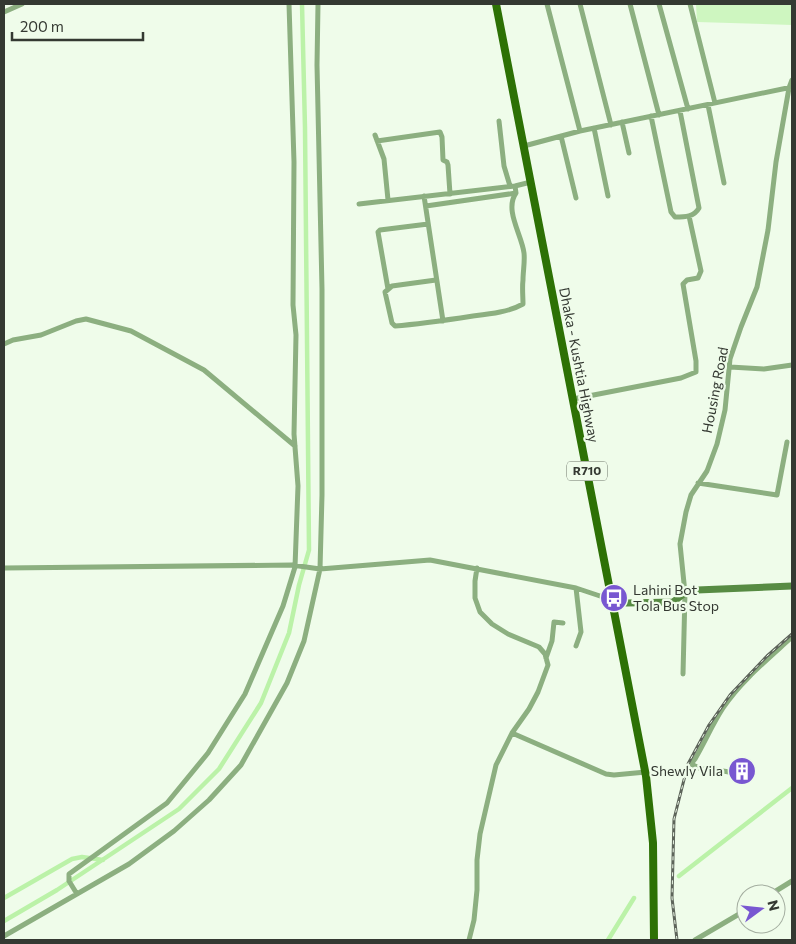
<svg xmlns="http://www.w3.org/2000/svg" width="796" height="944" font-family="Commissioner,sans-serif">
  <rect width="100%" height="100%" fill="#effcea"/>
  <path fill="#cef6c0" d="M696,4h96v21l-95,-3z"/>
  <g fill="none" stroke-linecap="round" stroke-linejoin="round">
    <path stroke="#bbf2a8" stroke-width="4.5" d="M679,876l113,-88
      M4,898l68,-39 10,-2 21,3
      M4,921l53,-31 122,-81 40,-40 42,-66 28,-70 10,-48 10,-35 -4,-422 -3,-124
      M608,940l26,-42"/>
    <path stroke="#8caf80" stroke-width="5" d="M547,4l33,127
      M580,4l31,121
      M630,4l29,111
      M659,4l29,105
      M690,4l25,99
      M4,12l18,-8
      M708,105l16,78
      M651,116l20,96 4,5c10,0 19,0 24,-9l-19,-97
      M499,121l5,45 6,20
      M622,122l7,31
      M594,128l14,68
      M375,135l9,24 4,41
      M561,136l15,62
      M377,141l63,-9 2,5 1,23 4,2 1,3 2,29
      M524,146l56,-15 212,-44
      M424,196l19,125
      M359,204l156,-18 16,-4
      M426,206l90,-13
      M436,280l-44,6 -7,6 7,31 3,3c26,-2 52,-6 78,-10 17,-2 36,-4 50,-12 0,-8 -1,-16 0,-24 0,-9 2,-18 1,-27 -2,-18 -20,-43 -8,-60l-1,-7
      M388,289l-10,-57 2,-2 48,-6
      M4,344l9,-4 28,-5 35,-14 10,-2 45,12 73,39 91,76
      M730,367l34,2 28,-4
      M573,399l108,-21 15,-6v-11l-13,-77 4,-4 11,-2 3,-7 -12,-55
      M698,483l79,12 10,-53
      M4,568l288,-3 28,4 110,-9 146,28 36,12
      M576,588l5,44 -5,14
      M546,658l6,-17 2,-19 9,1
      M683,674l2,-81 -5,-49 6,-32 5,-17 16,-24 10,-27 8,-34 5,-51 11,-32 16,-40 11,-57 8,-68 13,-74 3,-8
      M512,733l94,41 8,1 32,-3
      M741,774l-24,-4 -16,-1 -10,-5 4,-5c10,-17 17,-34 28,-51 18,-27 45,-49 69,-71
      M77,894l-8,-13v-7l98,-71 41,-50 37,-59 38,-88 12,-39 3,-81 -4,-52 2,-99 -3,-30 1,-143 -5,-158
      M771,894l21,-13
      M4,936l125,-72 45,-33 35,-31 32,-35 46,-82 17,-42 16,-72 2,-74v-206l-5,-224 1,-61
      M469,940l5,-20 3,-30v-30l3,-26 16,-69 16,-32 17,-24 9,-17 10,-27 -3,-11 -6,-7 -31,-13 -16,-10 -12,-12 -5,-14v-17l2,-13
      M695,940l51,-30"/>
    <path stroke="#578b43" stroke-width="7" d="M612,600l15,3 46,-1 12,-9 12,-3 95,-4"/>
    <path stroke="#2d7105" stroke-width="8" d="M496,4l150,772 7,67 1,97"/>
    <g stroke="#5d645a" stroke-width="3">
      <path id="rail" d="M677,940l-5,-42 2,-79 14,-55 21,-39 21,-30 37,-39 25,-22"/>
    </g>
    <use href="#rail" stroke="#effcea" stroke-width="1" stroke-dasharray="4" stroke-linecap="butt"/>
  </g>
  <defs>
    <g id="bus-disc" transform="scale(1.4375)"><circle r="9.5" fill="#7857d1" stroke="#effcea"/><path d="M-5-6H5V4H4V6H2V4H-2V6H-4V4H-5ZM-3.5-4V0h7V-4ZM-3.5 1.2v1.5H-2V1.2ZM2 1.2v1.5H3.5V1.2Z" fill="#fff"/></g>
    <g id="building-disc" transform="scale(1.4375)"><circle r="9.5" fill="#7857d1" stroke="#effcea"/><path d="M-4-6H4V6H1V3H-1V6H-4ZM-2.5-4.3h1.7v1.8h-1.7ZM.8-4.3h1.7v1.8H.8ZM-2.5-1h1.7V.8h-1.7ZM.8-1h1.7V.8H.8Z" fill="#fff"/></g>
  </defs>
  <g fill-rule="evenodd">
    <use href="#bus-disc" x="614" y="598"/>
    <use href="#building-disc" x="742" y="771"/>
  </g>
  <g text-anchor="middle" stroke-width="4.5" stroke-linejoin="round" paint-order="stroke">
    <rect fill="#effcea" stroke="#6c7469" stroke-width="1" x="567" y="461.5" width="40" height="19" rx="4"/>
    <g font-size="12" font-weight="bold" fill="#343932">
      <text x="587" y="475">R710</text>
    </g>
    <g font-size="14" fill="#343932" stroke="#effcea">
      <text transform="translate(579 365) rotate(79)" y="5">Dhaka - Kushtia Highway</text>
      <text transform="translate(715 390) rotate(-79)" y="5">Housing Road</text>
    </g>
    <g font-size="14" fill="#343932" stroke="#effcea" text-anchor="start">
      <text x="633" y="595">Lahini Bot<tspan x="633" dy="16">Tola Bus Stop</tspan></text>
      <text x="723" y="776" text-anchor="end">Shewly Vila</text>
    </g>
  </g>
  <rect width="796" height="944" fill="none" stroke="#343932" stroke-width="10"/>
  <g transform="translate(761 909) rotate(75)"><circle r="24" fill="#effcea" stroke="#a4aea0"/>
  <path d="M0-4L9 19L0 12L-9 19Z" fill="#7857d1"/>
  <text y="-8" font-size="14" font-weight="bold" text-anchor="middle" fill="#343932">N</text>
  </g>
  <path d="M12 32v8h131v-8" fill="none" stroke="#343932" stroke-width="2.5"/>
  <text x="20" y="32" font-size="15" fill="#343932" stroke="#effcea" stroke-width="4" paint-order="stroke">200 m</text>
</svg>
